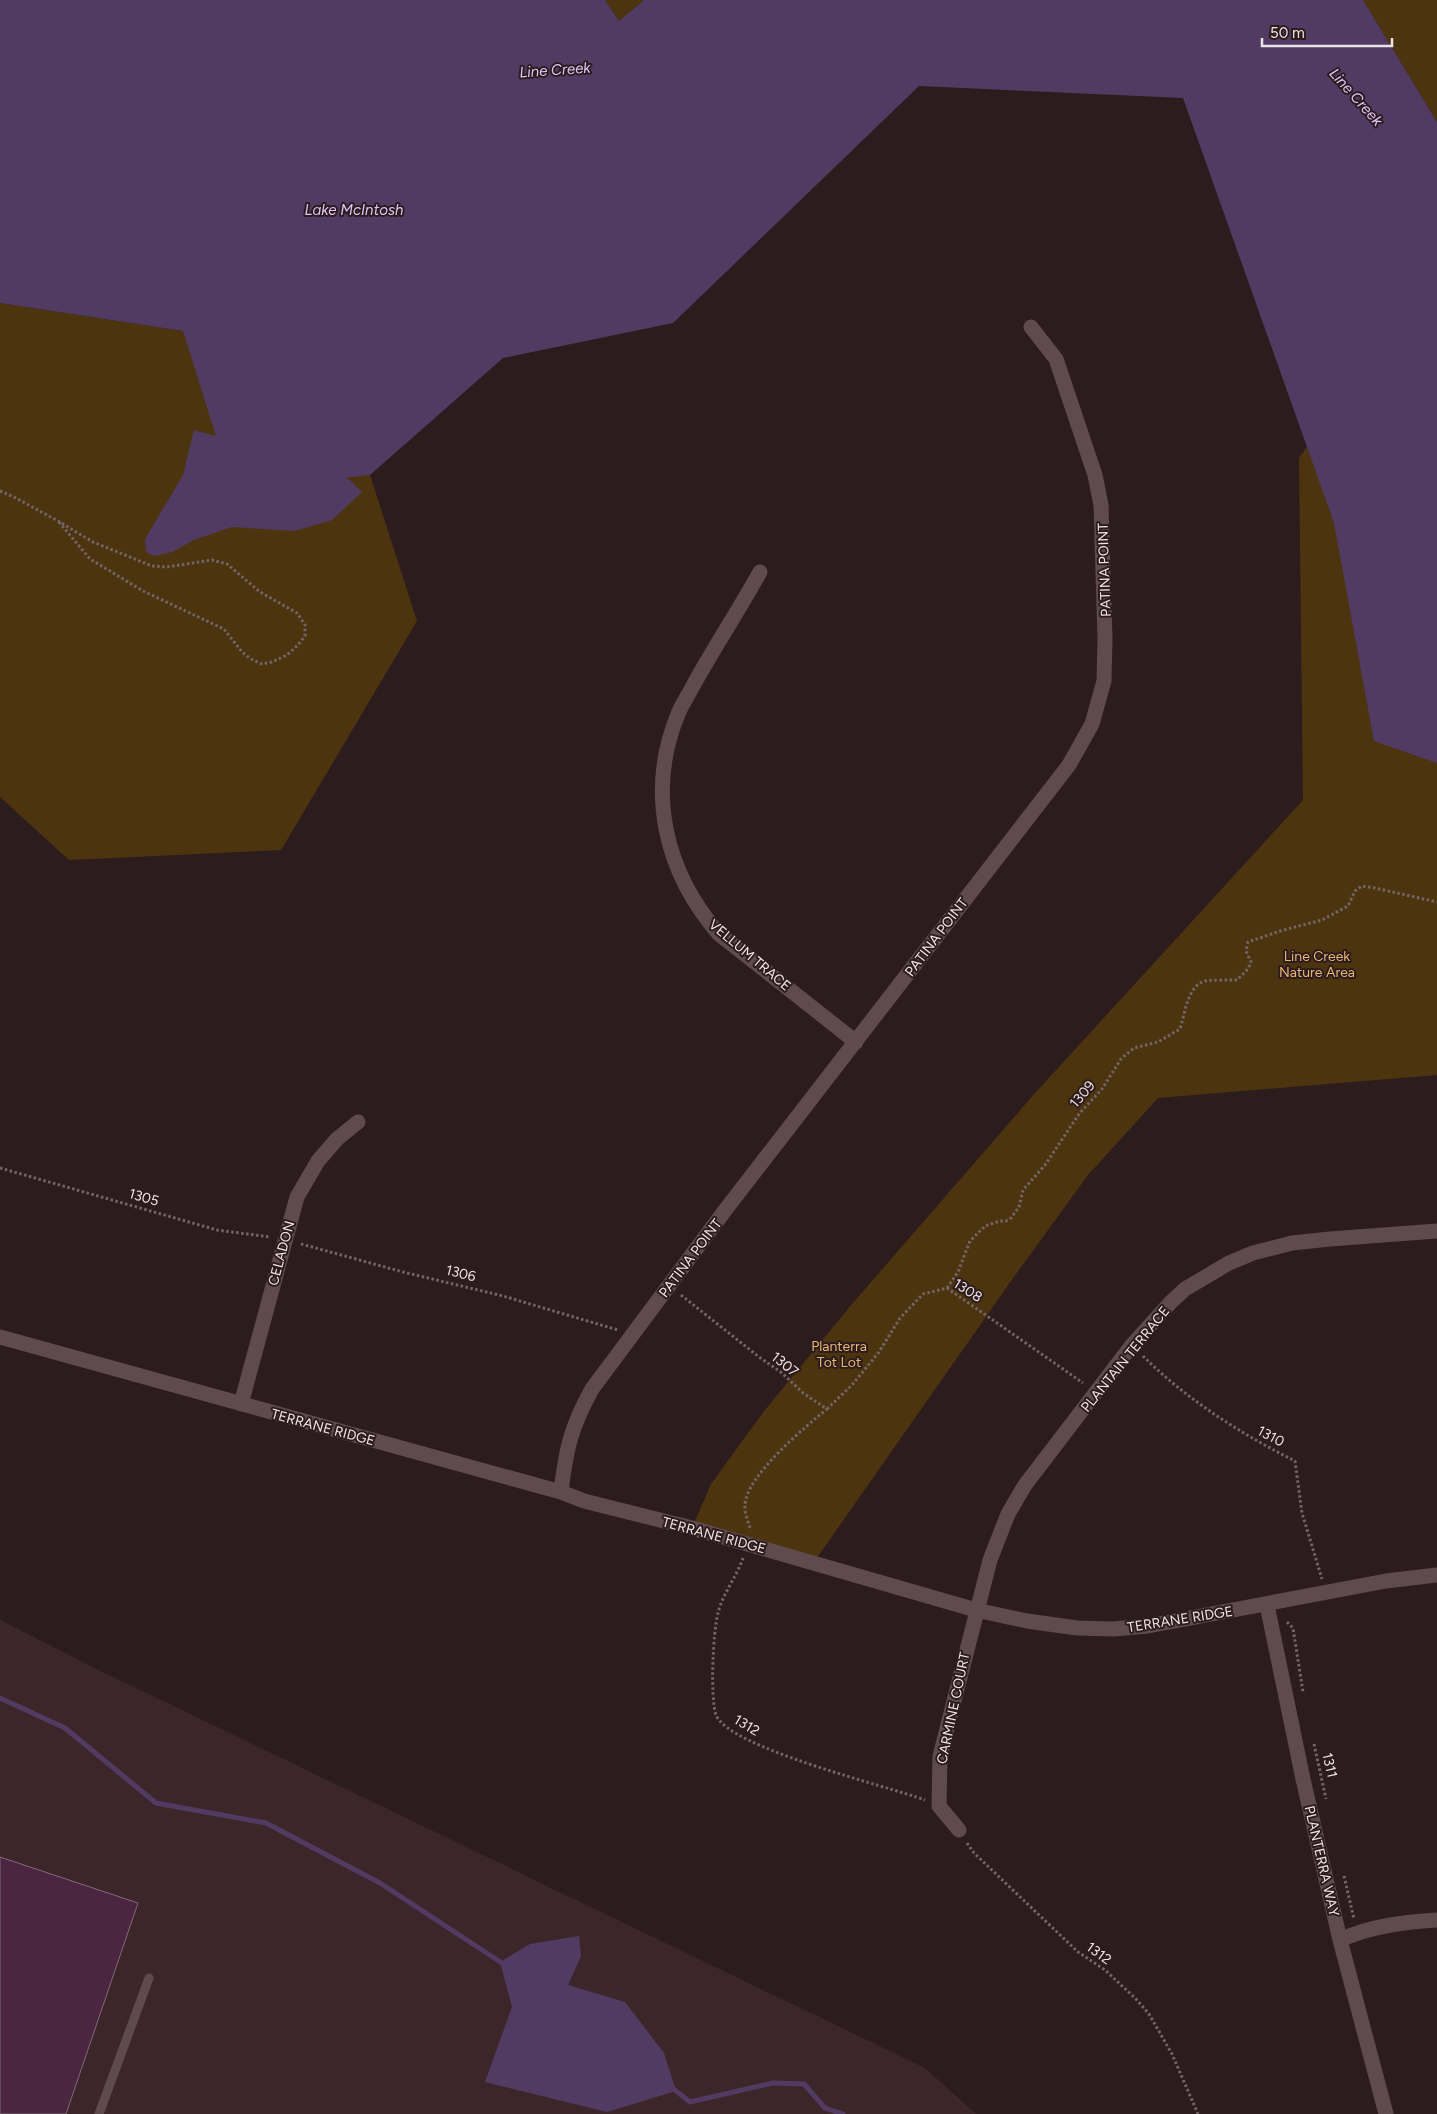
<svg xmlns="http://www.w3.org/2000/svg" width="1437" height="2114" font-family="Figtree,sans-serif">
  <rect width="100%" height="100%" fill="#2d1c1e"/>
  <path fill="#3d2629" d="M0,1620l107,54 818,394 51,46h-976z"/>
  <path fill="#4c340f" d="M605,0h39l-25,21z
    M1363,0h74v122z
    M1437,258v817l-279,23 -70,77 -77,106 -197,281 -122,-34 19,-44 54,-74 87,-106 184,-212 267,-292 -4,-342z
    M0,303l183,28 77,111 110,33 47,146 -136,229 -212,10 -69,-63z"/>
  <path fill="#513b63" d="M0,0h605l14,21 25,-21h719l74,122v641l-63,-22 -40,-218 -151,-425 -264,-12 -246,237 -170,35 -133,117 -25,3 5,2 12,12 -30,28 -37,11 -63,-4 -38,13 -22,12 -18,4 -8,-4 -1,-13 38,-64 11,-45 22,6 -33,-105 -183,-28z
    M579,1936l2,20 -13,29 57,17 39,51 12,38 -69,21 -122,-30 27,-75 -12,-45 30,-18z"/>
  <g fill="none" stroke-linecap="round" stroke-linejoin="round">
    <path stroke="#513b63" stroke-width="5" d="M0,1698l65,30 91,75 110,20 114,60 125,82
      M671,2087l19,15 83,-19 31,1 21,24 18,6"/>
  </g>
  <path fill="#4c2540" stroke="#7d6c77" d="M0,1857l138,46 -72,211h-66z"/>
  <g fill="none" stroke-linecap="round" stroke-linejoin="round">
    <path stroke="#736466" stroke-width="3" stroke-dasharray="2.5 2.5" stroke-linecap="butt" d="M0,491l14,6 44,24 35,21 59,24 15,1 45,-7 15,4 33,28 37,21 8,12v11l-7,9 -11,10 -15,7 -10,2 -11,-5 -9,-7 -18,-23 -81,-38 -53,-32 -32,-38
      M0,1168l217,62 53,7
      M301,1244l102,28 100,24 115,34
      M947,1288l11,-16 12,-31 15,-15 15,-5h6l5,-3 8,-11 4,-17 22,-25 34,-51 23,-25 19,-30 13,-11 24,-6 22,-13c5,-15 7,-43 25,-48 3,-1 26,-1 32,-1l11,-11 3,-7 -5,-11 2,-9 32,-11 42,-11 26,-14 7,-15 7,-5 13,2 62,14
      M681,1295l78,62 23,16 21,20 24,16c-22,18 -81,67 -82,96 -1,7 3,16 5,23
      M1143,1356c43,43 98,78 152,105l7,52 20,66
      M827,1409l25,-24 27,-33 21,-34 23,-24 24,-6 136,95
      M743,1558c-6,18 -21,37 -25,55 -5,19 -8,84 -2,102 13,33 171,71 209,85
      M1287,1622l6,6 10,64
      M1314,1744l12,55
      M967,1843l7,10 104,99 27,18 30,28 14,16 23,40 26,60
      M1344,1876l10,43"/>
    <path stroke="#5f4b4d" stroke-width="9" d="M99,2114l50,-136"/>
    <path stroke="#5f4b4d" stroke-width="15" d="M760,572c-21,38 -45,74 -66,112 -5,10 -12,20 -16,30 -32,78 -13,158 41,220l137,108
      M0,1337l561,155 23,9 108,27 284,82 51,11 50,7 36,1 35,-3 238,-45 51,-6
      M241,1404l56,-207 21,-36 19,-22 21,-17
      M561,1492c5,-43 10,-65 31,-103l134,-180 343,-444 23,-41 12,-43 1,-43 -4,-133 -6,-30 -39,-116 -25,-32
      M1267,1605l36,174 37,161 46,174
      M959,1830l-20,-24 1,-50 50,-196 18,-46 17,-29 107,-140 39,-43 14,-13 44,-26 24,-10 39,-10 38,-4 107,-8
      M1340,1940c31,-14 64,-18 97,-20"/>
  </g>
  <g text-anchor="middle" stroke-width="4" stroke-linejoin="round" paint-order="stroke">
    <g font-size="14" fill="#eee3e4" stroke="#2d1c1e">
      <text transform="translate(1104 570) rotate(-92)" y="5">PATINA POINT</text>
      <text transform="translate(936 937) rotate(-53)" y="5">PATINA POINT</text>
      <text transform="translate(750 955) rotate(40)" y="5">VELLUM TRACE</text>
      <text transform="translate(1082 1094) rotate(-50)" y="5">1309</text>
      <text transform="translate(144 1197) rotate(16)" y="5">1305</text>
      <text transform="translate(281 1253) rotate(-75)" y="5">CELADON</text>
      <text transform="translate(690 1258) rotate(-53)" y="5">PATINA POINT</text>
      <text transform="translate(461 1273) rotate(14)" y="5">1306</text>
      <text transform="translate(968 1290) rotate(32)" y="5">1308</text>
      <text transform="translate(1125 1359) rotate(-51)" y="5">PLANTAIN TERRACE</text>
      <text transform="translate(785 1364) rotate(39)" y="5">1307</text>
      <text transform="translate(323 1427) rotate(15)" y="5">TERRANE RIDGE</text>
      <text transform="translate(1271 1436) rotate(28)" y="5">1310</text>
      <text transform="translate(714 1535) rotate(15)" y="5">TERRANE RIDGE</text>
      <text transform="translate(1180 1619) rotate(-9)" y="5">TERRANE RIDGE</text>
      <text transform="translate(953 1708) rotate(-78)" y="5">CARMINE COURT</text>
      <text transform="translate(747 1725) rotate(31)" y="5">1312</text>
      <text transform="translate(1330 1765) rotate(77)" y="5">1311</text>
      <text transform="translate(1322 1861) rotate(77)" y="5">PLANTERRA WAY</text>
      <text transform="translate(1099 1953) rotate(36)" y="5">1312</text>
    </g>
    <g font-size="14" fill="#e6b573" stroke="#2d1c1e">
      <text x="1317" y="961">Line Creek<tspan x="1317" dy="16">Nature Area</tspan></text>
      <text x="839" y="1351">Planterra<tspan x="839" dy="16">Tot Lot</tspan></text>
    </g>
    <g font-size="15" font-style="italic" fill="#e0c3fa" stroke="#2d1c1e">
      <text transform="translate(555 70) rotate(-4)" y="5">Line Creek</text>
      <text transform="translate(1356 97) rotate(48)" y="5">Line Creek</text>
      <text x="354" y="215">Lake McIntosh</text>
    </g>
  </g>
  <path d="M1262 38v8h130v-8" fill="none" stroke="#eee3e4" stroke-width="2.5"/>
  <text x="1270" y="38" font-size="15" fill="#eee3e4" stroke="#2d1c1e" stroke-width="4" paint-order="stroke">50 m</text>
</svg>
